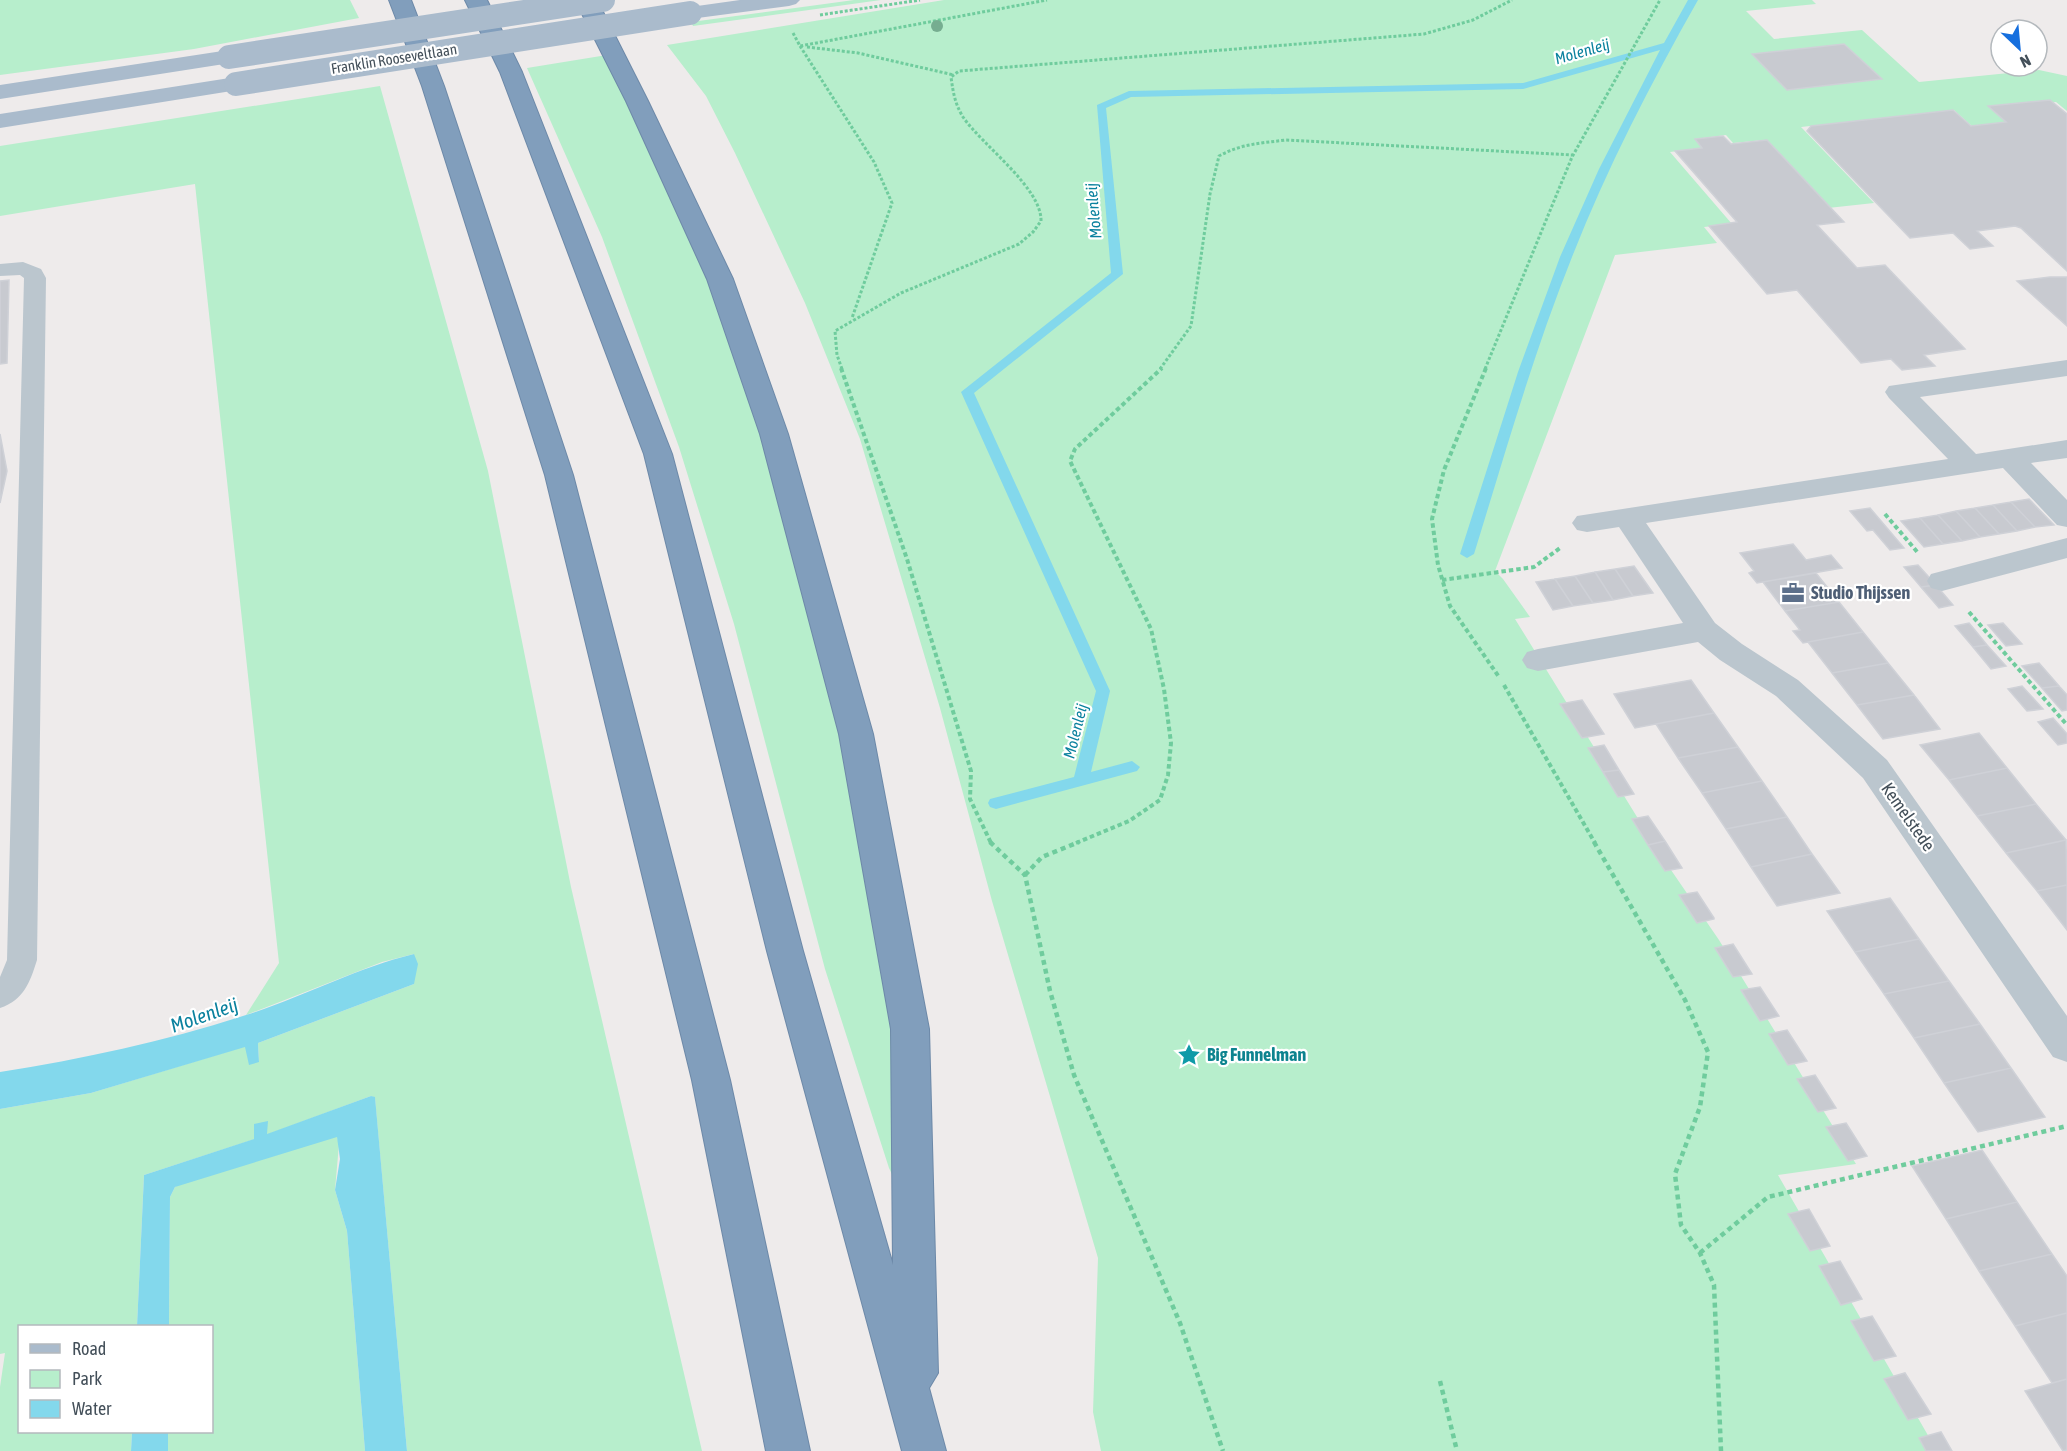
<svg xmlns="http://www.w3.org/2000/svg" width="2067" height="1451" font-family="'Asap Condensed',sans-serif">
  <rect width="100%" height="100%" fill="#eeebeb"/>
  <path fill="#b7eecc" d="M0,0h350l9,18 -165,31 -194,26z
    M854,0h27l-188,26 -2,-4z
    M944,0h868l4,4 -70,7 28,28 88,-9 57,52 120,-12 28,6v35l-11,-9 -61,7 16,14 -38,4 -19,-17 -153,17 73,76 -46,5 -65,-68 -30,3 -7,-8 -31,4 7,9 -32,4 62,72 -28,3 13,16 -102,12 -120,316 8,8 27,38 -15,2 143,232 61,89 137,224 -78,11 159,276h-836l-8,-39 5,-154 -106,-357 -52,-193 -80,-269 -55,-136 -70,-150 -29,-57 -39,-51z
    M607,55l113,254 50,144 72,240 81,546 -34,-71 -64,-199 -91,-345 -55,-177 -77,-210 -75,-169z
    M380,86l108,385 83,416 131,564h-295l-32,-353 -4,-2 -105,39 -12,-11 1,15 -111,36 -7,151h-117v106h112l-1,19h-131v-64l5,-34 -5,1v-245l91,-16 155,-47 13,16 -1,-19 156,-59v-30l-32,8 -136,53 33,-52 -84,-779 -195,32v-70z
    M331,1137h6l2,7 -4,46 12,41 18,220h-197v-19h44v-106h-43l1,-129 5,-10 6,-4z"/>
  <path fill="#83d8ec" d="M414,954l4,10 -4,20 -156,59 1,19 -10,3 -4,-18 -154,46 -91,16v-37c83,-13 166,-31 246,-57 57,-18 110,-47 168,-61z
    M371,1096l4,1 32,354h-42l-18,-220 -12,-41 5,-31 -3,-22 -162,50 -5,10 -1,129h-32l7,-151 110,-36v-15l14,-3 -1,13z
    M132,1432h36v19h-37z"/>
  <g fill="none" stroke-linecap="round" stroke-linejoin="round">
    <path fill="#83d8ec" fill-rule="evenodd" d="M1688,0h10c-47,83 -91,168 -126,257 -39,97 -67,197 -98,297l-7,4 -7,-4 58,-182 42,-115 39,-88 61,-119 -137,39 -392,8 -25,11 17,166 -149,119 136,298 -19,81 41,-11 8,6 -3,4 -141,38 -6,-2 -2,-4 2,-4 84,-22 22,-86 -135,-299 150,-119 -14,-168 32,-14 394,-8 141,-40z"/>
  </g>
  <path fill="#c8cad0" stroke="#cfd1d7" stroke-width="1.5" d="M1844,44l38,35 -95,11 -35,-36z
    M2050,100l17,14v157l-46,-43 -6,-2 -38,5 16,15 -23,3 -17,-16 -43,5 -103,-107 4,-5 142,-16 18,16 35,-4 -18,-16z
    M1723,136l8,8 36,-4 77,82 -27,3 40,43 28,-3 80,84 -41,6 11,11 -33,4 -11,-11 -30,4 -64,-73 -30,4 -58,-68 28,-4 -62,-71 27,-3 -7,-9z
    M2050,277h17v49l-50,-45z
    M9,280l-2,83 -7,1v-83z
    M0,434l7,37 -7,32z
    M2029,499l25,26 -19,2 -24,-25z
    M2011,502l24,25 -18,4 -24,-26z
    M1993,505l24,26 -18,3 -24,-26z
    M1870,508l34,40 -14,2 -17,-20 -6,1 -17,-20z
    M1975,508l24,26 -19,3 -24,-26z
    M1956,511l24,26 -18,4 -24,-26z
    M1938,515l24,26 -19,3 -23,-26z
    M1920,518l23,26 -19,3 -23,-26z
    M1793,544l13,16 25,-5 11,13 -85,15 -8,-10 5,-2 -14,-18z
    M1918,565l18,20 -15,2 -17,-20z
    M1634,566l19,27 -20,3 -18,-27z
    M1615,569l18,27 -20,4 -18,-28z
    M1595,572l18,28 -20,3 -18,-27z
    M1816,573l23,29 -54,9 -22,-29z
    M1575,576l18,27 -20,3 -18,-27z
    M1555,579l18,27 -20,4 -17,-28z
    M1936,585l17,20 -14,3 -18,-21z
    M1839,602l24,30 -60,11 -10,-12 7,-1 -15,-19z
    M1969,623l5,6 13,16 -14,2 -18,-21z
    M2003,623l19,21 -16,2 -18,-21z
    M1863,632l25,31 -56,10 -24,-31z
    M1987,645l19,21 -15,3 -18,-22z
    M1888,663l26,32 -57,10 -25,-32z
    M2039,663l20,23 -17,2 -20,-22z
    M1691,680l23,33 -79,15 -21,-34z
    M2022,686l21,23 -16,2 -19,-22z
    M2059,686l8,9v15l-5,1 -20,-23z
    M1914,695l26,34 -57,10 -26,-34z
    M1582,700l22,34 -22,4 -22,-34z
    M1714,713l24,34 -60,11 -22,-34z
    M2053,718l14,16v9l-9,2 -20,-23z
    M1979,733l28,35 -58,12 -29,-35z
    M1604,745l15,25 -16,2 -15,-24z
    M1738,747l24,34 -60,12 -24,-35z
    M2007,768l29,36 -59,12 -28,-36z
    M1619,770l15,24 -16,3 -15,-25z
    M1762,781l25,36 -61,12 -24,-36z
    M2036,804l30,36 -60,13 -29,-37z
    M1648,816l17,25 -17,4 -16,-26z
    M1787,817l25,37 -61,13 -25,-38z
    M2066,840l1,45 -30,6 -31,-38z
    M1665,841l17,27 -17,3 -17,-26z
    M1812,854l28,39 -63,13 -26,-39z
    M2067,885v45l-30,-39z
    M1697,892l17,26v1l-17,4 -18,-28z
    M1890,898l29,41 -64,13 -28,-41z
    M1919,939l30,42 -65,13 -29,-42z
    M1733,944l19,30 -19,3 -18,-29z
    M1949,981l31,43 -66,14 -30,-44z
    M1760,987l19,29 -19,5 -19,-31z
    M1980,1024l31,44 -67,15 -30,-45z
    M1787,1030l20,31 -19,4 -19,-31z
    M2011,1068l34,49 -67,15 -34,-49z
    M1815,1075l21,33 -18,4 -21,-33z
    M1846,1123l21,33 -19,5 -22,-34z
    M1982,1150l35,52 -71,17 -34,-53z
    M2017,1202l35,52 -73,17 -33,-52z
    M1809,1209l21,37 -20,5 -22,-37z
    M2052,1254l15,22v37l-52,13 -36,-55z
    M1840,1261l22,38 -21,6 -22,-39z
    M2067,1313v66l-15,4 -37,-57z
    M1872,1316l24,40 -22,5 -23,-40z
    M1905,1373l26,41 -23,6 -24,-41z
    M2067,1379v71l-4,1 -38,-60z
    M1941,1432l11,19h-26l-7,-13z"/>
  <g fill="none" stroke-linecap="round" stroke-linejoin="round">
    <g stroke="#6d89a8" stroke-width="2">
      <path id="motorway" d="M389,0h22l33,86 129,389 157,605 80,371h-44l-74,-371 -147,-605 -123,-389z
        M465,0h22l35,72 150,382 131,497 90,314 -2,-236 -52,-295 -79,-300 -53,-155 -81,-178 -51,-101h22l51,101 85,178 55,155 85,300 56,295 9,344 -9,15 17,63h-44l-135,-500 -123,-497 -144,-382z"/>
    </g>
    <path stroke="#6fcc9d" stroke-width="3" stroke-dasharray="3 2" stroke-linecap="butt" d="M820,15l100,-15
      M793,33l7,13 247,-46
      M800,46l74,116 18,41 -40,115
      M807,47l51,6 96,22
      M842,369l-5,-14 -2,-24 66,-38 118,-49 14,-12 8,-11c1,-33 -59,-76 -78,-104 -8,-13 -10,-25 -12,-40l8,-6 465,-37 49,-14 39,-20
      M1160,369l31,-43 19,-132 9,-38c21,-12 43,-13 67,-16l287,15
      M1485,369l87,-212 88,-157"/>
    <path stroke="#6fcc9d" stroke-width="4" stroke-dasharray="4.5 3" stroke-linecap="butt" d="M841,368l66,191 64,212 -1,28 21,44
      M1486,368l-42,102 -12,49 6,46 12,41 49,71
      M1885,514l34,40
      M1442,580l92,-13 26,-19
      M1969,612l98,113
      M1504,685l91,158
      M1076,843l53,-22 31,-21 8,-25 3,-32 -7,-54 -13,-60 -81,-168 5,-12 87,-81"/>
    <path stroke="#6fcc9d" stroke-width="4.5" stroke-dasharray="5 4" stroke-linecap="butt" d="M990,842l35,33 25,116 24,84 106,248 43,128
      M1594,842l91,158 23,52 -8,55 -25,67 6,51 19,28 14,32 7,166
      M1025,875l17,-18 37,-15
      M1700,1253l68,-56 299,-71
      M1440,1381l17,70"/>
    <path fill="#bbc6ce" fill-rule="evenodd" d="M23,262l18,7 5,9 -9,682c-7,22 -13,40 -37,48v-31l7,-17 17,-682 -4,-3 -20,1v-12z"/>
    <path fill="#bbc6ce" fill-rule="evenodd" d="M2067,360v16l-147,21 56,57 91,-14v18l-36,5 36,37v27l-10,-2 -54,-57 -357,55 69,100 27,21 56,36 89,80 180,256v46l-14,-5 -190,-279 -87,-82 -56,-36 -22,-18 -160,29 -11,-3 -5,-8 5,-8 11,-3 145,-26 -64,-96 -32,5 -10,-2 -5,-7 5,-7 371,-57 -59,-61 -4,-6 4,-6z
      M2067,538v20l-125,33 -11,-3 -4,-7 4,-7z"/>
    <path fill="#abc" fill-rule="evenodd" d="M740,0h60l-4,4 -7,2 -99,13 -8,-1 -3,-5 3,-5 8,-1z
      M229,50l8,2 3,5 -3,5 -237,37v-14z
      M236,77l8,2 3,5 -3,5 -244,39v-14z"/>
    <use href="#motorway" fill="#819ebc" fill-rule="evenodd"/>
    <path stroke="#abc" stroke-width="24" d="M229,57l374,-57
      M236,84l454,-71"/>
  </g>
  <circle fill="#76ad90" cx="937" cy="26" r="6"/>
  <defs>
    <g id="office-bare" transform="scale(1.8)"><path d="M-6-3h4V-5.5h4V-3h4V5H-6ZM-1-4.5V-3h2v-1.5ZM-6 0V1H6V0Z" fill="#5c6f8a" stroke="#fff" stroke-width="2.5" paint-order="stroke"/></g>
    <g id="sight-bare" transform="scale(1.8)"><path d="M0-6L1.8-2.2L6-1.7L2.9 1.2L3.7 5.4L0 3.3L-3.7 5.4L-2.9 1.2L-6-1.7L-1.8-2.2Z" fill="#0f9aa8" stroke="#fff" stroke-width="2.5" paint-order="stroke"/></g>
  </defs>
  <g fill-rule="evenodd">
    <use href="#office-bare" x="1793" y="593"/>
    <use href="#sight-bare" x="1189" y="1055"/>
  </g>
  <g text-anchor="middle" stroke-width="4.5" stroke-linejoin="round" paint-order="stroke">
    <g font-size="15" fill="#434f59" stroke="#fff">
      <text transform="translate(394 59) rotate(-9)" y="5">Franklin Rooseveltlaan</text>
    </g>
    <g font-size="16" font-style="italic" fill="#0a819e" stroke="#fff">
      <text transform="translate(1582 51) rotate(-16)" y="6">Molenleij</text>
      <text transform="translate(1093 211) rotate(-95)" y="6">Molenleij</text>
      <text transform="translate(1075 731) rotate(-76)" y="6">Molenleij</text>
    </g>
    <g font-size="18" font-weight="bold" fill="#4e5e75" stroke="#fff" text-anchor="start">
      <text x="1811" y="599">Studio Thijssen</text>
    </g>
    <g font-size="18" fill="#434f59" stroke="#fff">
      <text transform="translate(1908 817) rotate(55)" y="6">Kemelstede</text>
    </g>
    <g font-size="18" font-weight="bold" fill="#0d838f" stroke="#fff" text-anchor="start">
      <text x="1207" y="1061">Big Funnelman</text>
    </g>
    <g font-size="20" font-style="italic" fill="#0a819e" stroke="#fff">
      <text transform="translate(204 1015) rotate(-19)" y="7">Molenleij</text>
    </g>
  </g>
  <rect x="18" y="1325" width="195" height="108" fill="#ffffff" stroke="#b4b9bd" stroke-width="1.5"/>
  <rect x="30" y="1344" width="30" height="9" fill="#aabbcc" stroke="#b4b9bd" stroke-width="1.5"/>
  <text x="72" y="1355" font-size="18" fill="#434f59">Road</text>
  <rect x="30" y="1370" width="30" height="18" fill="#b7eecc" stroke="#b4b9bd" stroke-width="1.5"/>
  <text x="72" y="1385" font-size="18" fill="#434f59">Park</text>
  <rect x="30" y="1400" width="30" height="18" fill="#83d8ec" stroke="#b4b9bd" stroke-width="1.5"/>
  <text x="72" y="1415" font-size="18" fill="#434f59">Water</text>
  <g transform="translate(2019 48) rotate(154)"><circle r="28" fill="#ffffff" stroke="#b4b9bd" stroke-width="1.5"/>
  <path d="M0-4.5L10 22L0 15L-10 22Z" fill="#166fde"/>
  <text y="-9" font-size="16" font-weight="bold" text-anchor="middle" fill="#434f59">N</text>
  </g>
</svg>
